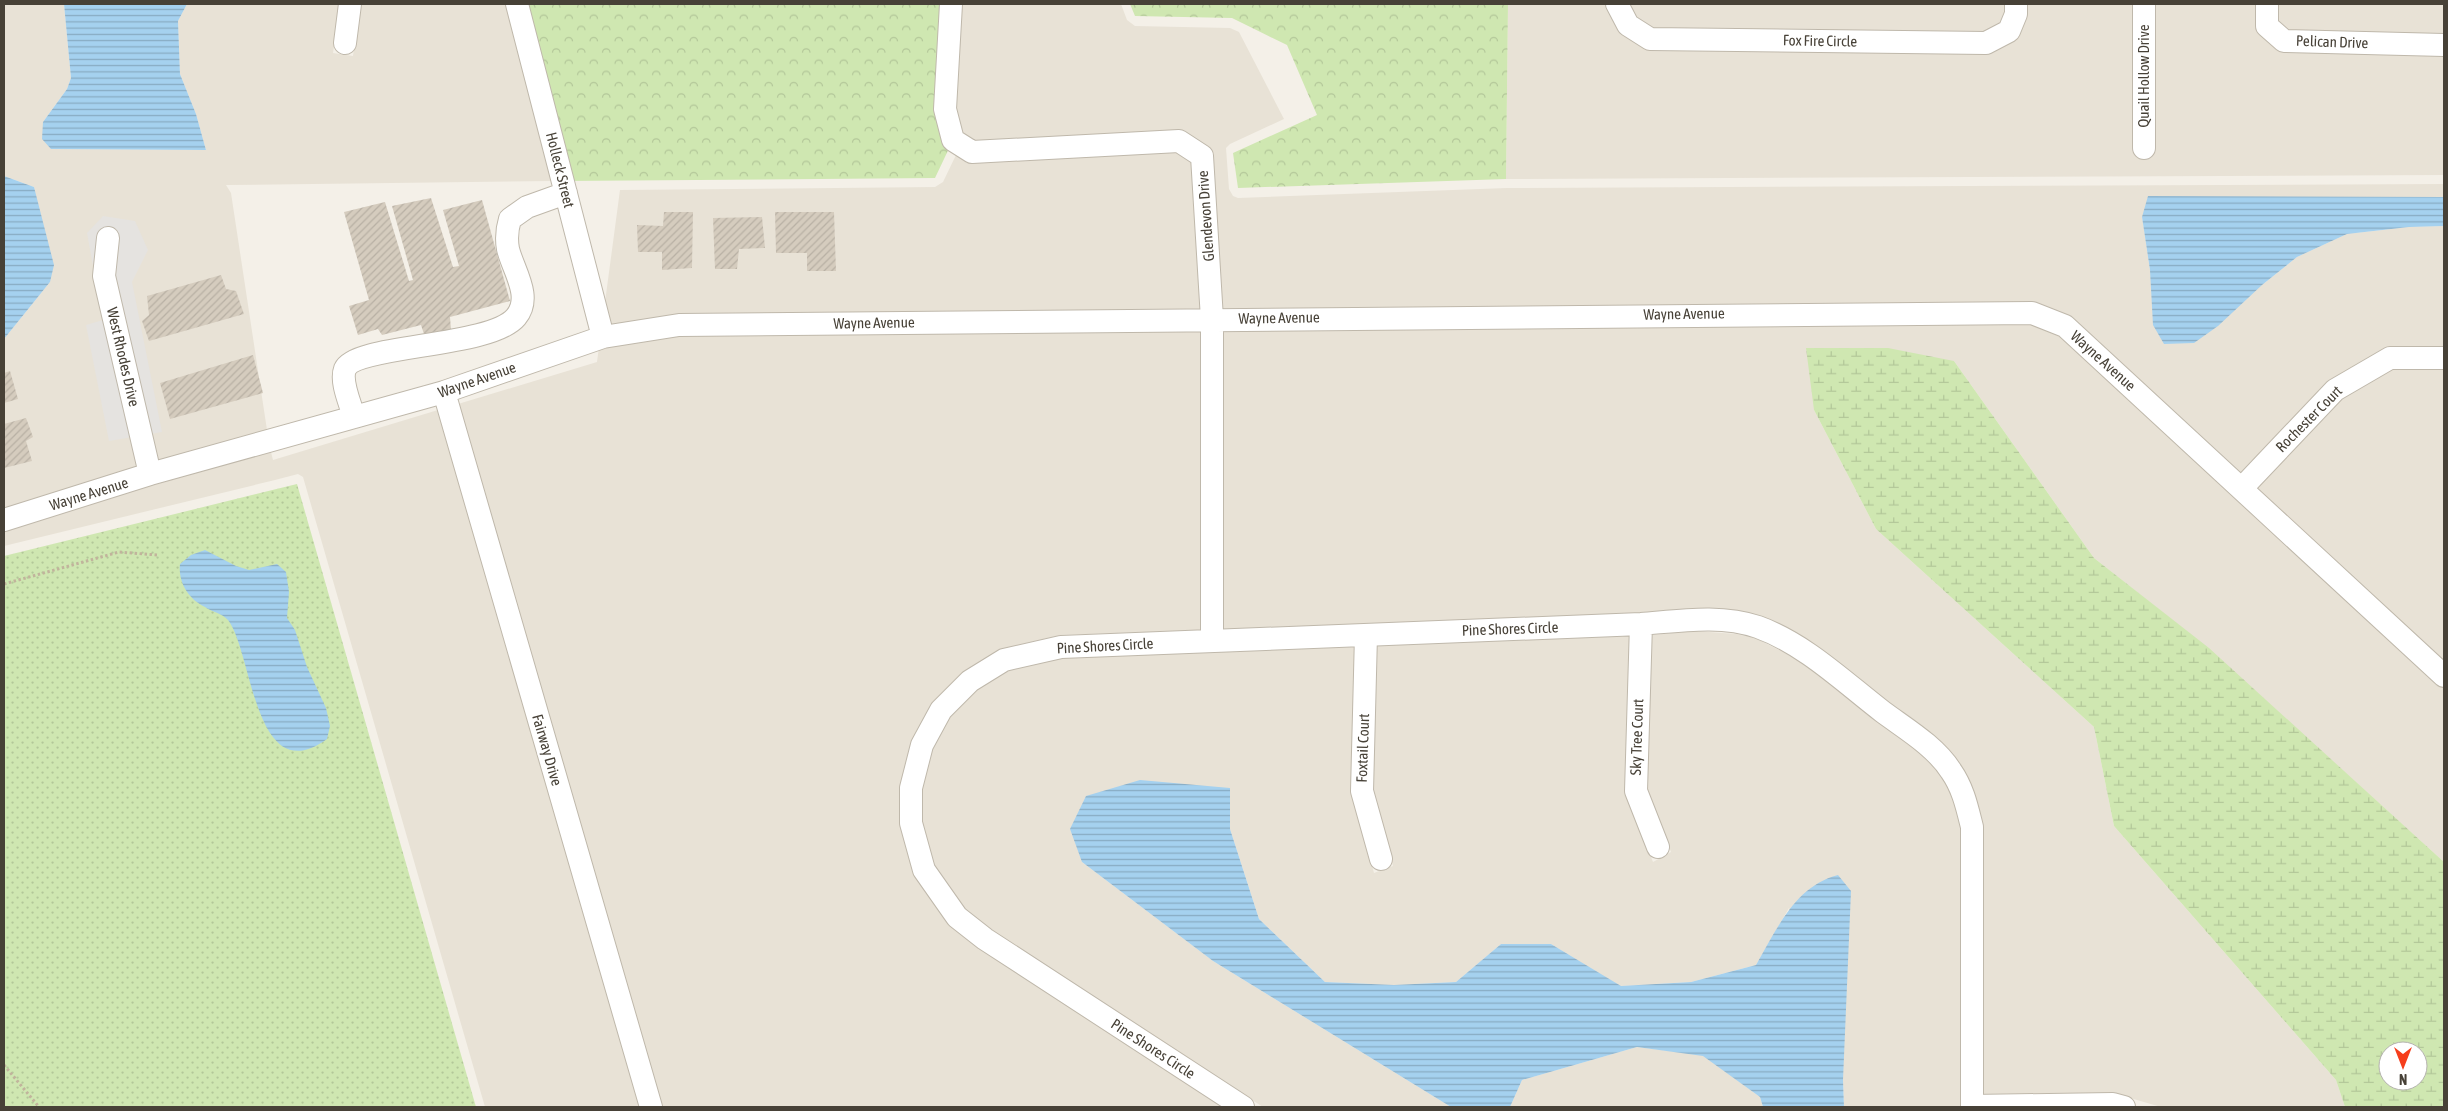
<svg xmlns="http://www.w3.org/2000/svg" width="2448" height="1111" font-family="'Asap Condensed',sans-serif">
  <defs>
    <pattern id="grass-dots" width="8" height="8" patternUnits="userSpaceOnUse" patternTransform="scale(1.25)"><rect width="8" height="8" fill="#cfe7b1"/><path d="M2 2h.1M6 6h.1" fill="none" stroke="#b3c799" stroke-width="1.8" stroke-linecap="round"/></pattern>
    <pattern id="forest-crowns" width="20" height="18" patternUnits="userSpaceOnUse" patternTransform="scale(1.25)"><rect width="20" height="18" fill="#cfe7b1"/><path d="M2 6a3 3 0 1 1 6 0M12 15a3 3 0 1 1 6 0" fill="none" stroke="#b3c799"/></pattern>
    <pattern id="wetland-marsh" width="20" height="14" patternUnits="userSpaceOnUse" patternTransform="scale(1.25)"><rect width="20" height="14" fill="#cfe7b1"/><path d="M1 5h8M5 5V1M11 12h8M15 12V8" fill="none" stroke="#b3c799"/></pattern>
    <pattern id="water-rules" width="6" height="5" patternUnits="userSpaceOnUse" patternTransform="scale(1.25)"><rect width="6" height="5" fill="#a5d1ef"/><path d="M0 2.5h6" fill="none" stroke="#88abc2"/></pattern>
    <pattern id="building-hatch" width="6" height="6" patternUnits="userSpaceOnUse" patternTransform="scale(1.25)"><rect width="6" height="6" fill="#d5ccbe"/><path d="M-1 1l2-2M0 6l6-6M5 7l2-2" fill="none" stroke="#b8b0a4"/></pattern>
  </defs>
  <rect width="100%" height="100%" fill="#f4f0e8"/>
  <path fill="#e8e2d6" d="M4,4h60l7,74 -4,11 -24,33 8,27 155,1 -10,-36 -16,-40 -2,-53 9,-17h153l-7,49 20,3 7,-52h146l46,177 -326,4 5,8 36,237 -263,78v-169l46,-57 -16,-95 -30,-11z
    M961,4h160l6,16 8,6 95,2 9,4 45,87 -54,25 -4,4 3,41 4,7 5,2 269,-10 937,-4v13l-302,20 8,53 112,15 35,-28 50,-23 62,-7 35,-1v636l-235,-213 -115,-91 -140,-197 -140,49 62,119 218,198 20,99 222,254 9,27h-184l-48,-14 -131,1v-267l-9,-38 -15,-27 -211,-150 -53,-4 -53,5 -419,16v-310l-15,-173 -28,-16 -205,11 -12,-8 -7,-25z
    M1508,4h936v171l-938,4z
    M1177,152l15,10 10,157v311l-142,5 -58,14 -90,93 4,135 307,230h-562l-203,-703 139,-42 23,-172 315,-3 8,-5 13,-27 16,8z
    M438,410l202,697h-155l-182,-630 -5,-3 -23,6 -271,66v-14l149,-47 118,-33 2,8z
    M1695,631l41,3 19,4 44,22 124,96 20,21 12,20 8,32v278h-119l-1,-27 -54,-172 -33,57 -65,17 -71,4 -69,-42h-50l-45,38 -62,3 -69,-3 -66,-63 -29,-90v-41l-148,74 131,99 238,146h-188l-273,-177 -26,-21 -31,-45 -12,-43v-32l10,-39 18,-32 26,-28 33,-19 54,-13 294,-11 -4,144 22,82 19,-7 -21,-76 4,-144 255,-10 -5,160 27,66 18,-10 -25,-63 5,-154z
    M1637,1047l66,8 57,42 3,10h-253l12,-27z"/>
  <path fill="url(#grass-dots)" d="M297,484l179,623h-472v-551z"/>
  <path fill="url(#forest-crowns)" d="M515,4h436l2,136 -18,38 -372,3z
    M1130,4h378l-2,175 -268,9 -5,-35 84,-38 -30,-70 -55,-27 -97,-2z"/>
  <path fill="url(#wetland-marsh)" fill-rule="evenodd" d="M1806,348h82l66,13 140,197 115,90 235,214v245h-99l-9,-27 -222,-254 -20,-99 -218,-198 -62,-119zM2388,1051h30v30h-30z"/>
  <path fill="#e5e3e0" d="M103,216l32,5 13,29 -16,32 30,150 -53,9 -23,-116 17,-5 -16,-87z"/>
  <path fill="url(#water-rules)" d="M64,4h123l-9,17 2,53 16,40 10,36 -155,-1 -9,-10 1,-17 24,-33 4,-11z
    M4,176l30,11 20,78 -4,17 -46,57z
    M2148,196l296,1v29l-35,1 -62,7 -50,23 -35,28 -44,41 -24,17 -30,1 -11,-19 -3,-55 -8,-53z
    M205,550l31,16 13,4 28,-6 9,8 3,20 -2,26 8,12 12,37 19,41 4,18 -3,13c-73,53 -74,-87 -99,-119 -6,-7 -16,-8 -23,-13 -17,-8 -27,-25 -25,-43l11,-9z
    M1140,780l90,8v41l29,90 66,63 69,3 62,-3 45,-38h50l70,42 70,-4 65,-17c21,-36 39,-79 82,-90l13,16 -8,189 1,27h-81l-3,-10 -57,-41 -66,-9 -115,33 -12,27h-59l-238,-146 -131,-99 -12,-33 16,-33z"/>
  <path fill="url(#building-hatch)" d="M431,198l22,69 6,-1 -16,-56 39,-10 28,101 -60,16 1,13 -26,7 -4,-12 -39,10 -4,-6 -20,6 -9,-29 20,-6 -25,-88 41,-10 24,79 4,-1 -21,-74z
    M664,212h29l-1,56 -30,2v-18h-24l-1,-27 26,1z
    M775,212h59l2,59h-29v-18h-31z
    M762,217l3,31 -26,1 -2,20h-22l-2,-51z
    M221,275l5,14 10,2 8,23 -95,27 -7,-20 7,-6 -2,-19z
    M253,355l10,38 -93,26 -10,-36z
    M10,371l8,28 -14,4v-30z
    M26,418l7,19 -7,4 6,20 -28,7v-44z"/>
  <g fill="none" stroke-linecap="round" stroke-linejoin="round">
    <g stroke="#bfb8ab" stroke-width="24">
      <path id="minor" d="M517,4l86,333
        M951,4l-6,105 8,31 19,12 207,-11 23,15 10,163v322
        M1617,4l11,21 22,14 336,4 23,-12 7,-17v-10
        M2267,4v22l17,15 160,4
        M345,43l5,-39
        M2144,148v-144
        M108,238l-4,38 46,198
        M444,392l207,715
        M354,417c-3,-12 -14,-35 -9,-48 11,-25 145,-21 171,-52 17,-20 -3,-47 -8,-68 -2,-11 -1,-20 2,-30l17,-12 39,-14
        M2242,488l93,-98 55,-32h54
        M4,520l146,-46 294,-82 159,-55 76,-12 1353,-12 33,13 379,350
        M1641,624l-5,167 22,56
        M1366,635l-4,156 19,68
        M1972,1106l141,-2 11,3
        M1243,1107l-258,-168 -28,-22 -33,-47 -13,-47v-35l11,-43 19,-35 29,-29 34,-21 57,-13 580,-23c38,-3 80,-10 117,3 47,17 86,55 125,85 23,17 52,34 68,59 12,17 16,36 21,56v280"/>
    </g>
    <path stroke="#c1b49c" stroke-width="3" stroke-dasharray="2.5 2.5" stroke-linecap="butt" d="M4,584l115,-32 38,3
      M4,1065l35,42"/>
    <use href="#minor" stroke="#fff" stroke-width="22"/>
  </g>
  <g text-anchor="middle" stroke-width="4" stroke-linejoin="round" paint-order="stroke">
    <g font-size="15" fill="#474137" stroke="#fff">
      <text transform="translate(1820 41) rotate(1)" y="5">Fox Fire Circle</text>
      <text transform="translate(2332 42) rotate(2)" y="5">Pelican Drive</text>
      <text transform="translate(2144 76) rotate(-90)" y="5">Quail Hollow Drive</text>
      <text transform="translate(560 170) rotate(76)" y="5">Holleck Street</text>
      <text transform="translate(1206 216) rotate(-94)" y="5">Glendevon Drive</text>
      <text transform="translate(1684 314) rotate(-1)" y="5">Wayne Avenue</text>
      <text transform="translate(1279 318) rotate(-1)" y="5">Wayne Avenue</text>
      <text transform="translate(874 323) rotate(-1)" y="5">Wayne Avenue</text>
      <text transform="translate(123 357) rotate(77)" y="5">West Rhodes Drive</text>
      <text transform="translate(2103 361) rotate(42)" y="5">Wayne Avenue</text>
      <text transform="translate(477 380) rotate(-19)" y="5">Wayne Avenue</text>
      <text transform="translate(2309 419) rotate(-45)" y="5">Rochester Court</text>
      <text transform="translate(89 494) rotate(-17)" y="5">Wayne Avenue</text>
      <text transform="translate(1510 629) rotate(-2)" y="5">Pine Shores Circle</text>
      <text transform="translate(1105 646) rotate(-3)" y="5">Pine Shores Circle</text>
      <text transform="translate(1637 737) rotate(-88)" y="5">Sky Tree Court</text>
      <text transform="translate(1363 748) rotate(-88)" y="5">Foxtail Court</text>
      <text transform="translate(547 750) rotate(74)" y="5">Fairway Drive</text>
      <text transform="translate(1153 1049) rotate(33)" y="5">Pine Shores Circle</text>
    </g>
  </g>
  <rect width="2448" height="1111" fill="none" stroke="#474137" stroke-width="10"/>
  <g transform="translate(2403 1066) rotate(180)"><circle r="24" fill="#ffffff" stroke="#b5b3af"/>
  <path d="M0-4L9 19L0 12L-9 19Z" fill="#f63e1c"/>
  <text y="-8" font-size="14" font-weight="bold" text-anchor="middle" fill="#474137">N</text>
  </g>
</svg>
